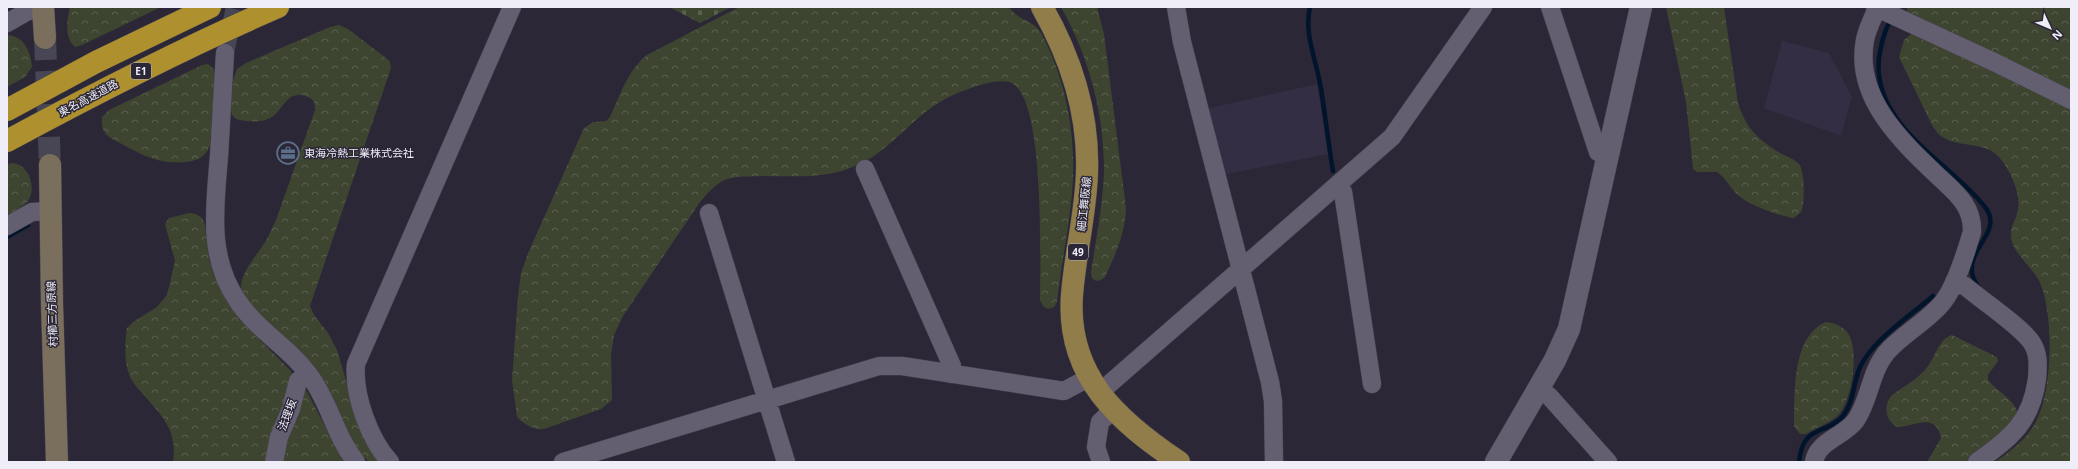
<svg xmlns="http://www.w3.org/2000/svg" width="2078" height="469" font-family="'Noto Sans','Noto Sans JP',sans-serif">
  <defs>
    <pattern id="forest-crowns" width="20" height="18" patternUnits="userSpaceOnUse"><rect width="20" height="18" fill="#3d4530"/><path d="M2 6a3 3 0 1 1 6 0M12 15a3 3 0 1 1 6 0" fill="none" stroke="#59604f"/></pattern>
    <pattern id="cemetery-stones" width="16" height="16" patternUnits="userSpaceOnUse"><rect width="16" height="16" fill="#3d4530"/><path d="M2 7V4a2 2 0 0 1 4 0v3zM10 15v-3a2 2 0 0 1 4 0v3z" fill="#59604f"/></pattern>
  </defs>
  <rect width="100%" height="100%" fill="#2b2737"/>
  <path fill="#332e44" d="M1782,41l47,12 23,44 -11,39 -77,-28z
    M1317,84l11,70 -106,21 -17,-66z"/>
  <path fill="url(#forest-crowns)" d="M70,7h91l-79,38 -7,2c-11,-9 -8,-28 -5,-40z
    M739,7h270c8,13 25,13 32,26 26,48 36,106 31,160 -3,36 -11,72 -15,109l-3,5 -6,2 -5,-3 -3,-6c0,-34 6,-209 -31,-218 -16,-4 -50,10 -64,17 -35,19 -57,56 -95,69 -27,11 -57,8 -86,8 -13,1 -28,-1 -39,4 -10,4 -18,14 -25,22l-77,114 -9,19 -3,20 1,45 -11,9 -57,20c-11,1 -19,-4 -27,-12l-5,-37 6,-84 3,-23 8,-22 55,-123 9,-6 13,-1 4,-4c10,-22 18,-47 37,-62z
    M1061,7h36l7,27 22,174c-1,26 -10,45 -21,69l-4,3 -5,1 -4,-3 -1,-5c5,-34 12,-68 13,-103 0,-57 -15,-113 -43,-163z
    M1666,7h58l14,96c8,26 20,36 42,50 6,3 14,6 19,11 6,7 6,40 2,48 -2,2 -5,4 -7,6 -15,-2 -46,-13 -56,-23 -8,-7 -12,-17 -21,-23h-20l-4,-3 -7,-67z
    M1907,7h164v84l-160,-76 -4,-3z
    M339,25l9,4 38,29 4,4 1,6 -81,238 4,9 14,18 9,17 15,51 29,61h-12c-27,-25 -31,-67 -54,-95 -15,-18 -71,-60 -74,-80 -1,-14 19,-36 26,-48 3,-6 6,-13 9,-19l39,-110c0,-6 -1,-11 -7,-13 -22,-9 -24,14 -38,21 -8,5 -25,4 -34,1l-4,-4 -1,-6 2,-29 4,-11 9,-6 84,-36z
    M1911,34l81,36 79,39v133l-2,8 2,11v201h-76c14,-10 28,-20 38,-35 20,-31 21,-108 8,-142 -6,-16 -29,-32 -30,-48 -1,-9 4,-16 6,-23 6,-18 -7,-45 -19,-58 -14,-15 -41,-8 -57,-20 -3,-2 -5,-6 -8,-9l-34,-70 5,-17z
    M7,35c17,1 24,17 25,32l-7,10 -18,10z
    M208,64l5,4 2,5 -5,72c-4,11 -11,15 -23,17 -32,3 -47,-9 -75,-23 -9,-6 -11,-11 -10,-22l7,-7 93,-45z
    M11,163c18,0 26,25 17,38 -5,6 -14,10 -21,14v-50z
    M189,213l7,1 6,4 3,7 4,33 5,17 15,30 10,14 52,52 2,7 -24,84h-96c5,-33 -12,-47 -32,-70 -4,-5 -10,-11 -12,-18 -5,-13 -4,-33 -2,-46l6,-6 24,-15 10,-12 8,-34 -10,-37 4,-6z
    M1826,322c9,1 19,5 23,13 10,19 3,62 -9,78 -8,10 -24,14 -34,21h-6l-6,-8v-4c1,-31 -2,-86 32,-100z
    M1952,335l45,22 1,4 -10,14v5c10,12 30,22 31,38l-50,44h-42l14,-24c-6,-27 -26,-11 -44,-11 -12,-7 -14,-22 -5,-32 11,-8 24,-15 33,-25 10,-11 13,-31 27,-35z
    M305,388l39,74h-65z"/>
  <path fill="url(#cemetery-stones)" d="M672,7h59l-31,16 -29,-15z"/>
  <g fill="none" stroke-linecap="round" stroke-linejoin="round">
    <path stroke="#00142c" stroke-width="4.5" d="M1310,7c-6,26 5,50 10,76 5,29 8,59 13,88
      M1889,23c-6,11 -8,23 -10,35 -7,68 70,103 106,149 22,28 -32,46 -6,81
      M7,237l21,-12
      M1799,462c4,-39 27,-26 44,-46 11,-14 10,-33 17,-49 13,-27 50,-51 73,-71"/>
    <path stroke="#484554" stroke-width="18" stroke-dasharray="18 9" stroke-linecap="butt" d="M225,53l10,-46"/>
    <path stroke="#484554" stroke-width="22" stroke-dasharray="22 11" stroke-linecap="butt" d="M45,38l5,127"/>
    <g stroke="#494552" stroke-width="19">
      <path id="minor" d="M1176,7l6,35 88,340 3,19 1,61
        M1550,7l48,145 11,3
        M1875,7l121,56 75,37
        M7,23l21,-12 15,-1
        M225,53c-2,34 -4,69 -6,103 -4,50 -12,100 18,144 20,31 55,49 75,79 18,26 24,58 44,83
        M865,169l87,197 -1,8
        M1337,185l6,7 29,192
        M709,213l77,249
        M7,226l25,-14 18,-1
        M1954,282l11,4c16,14 57,41 67,57 7,11 6,23 5,36 -6,44 -26,58 -60,83
        M1538,389l11,7 59,66
        M1099,393l293,-256 91,-130
        M274,462l5,-25 12,-28 7,-28 10,-8
        M390,462c-21,-23 -37,-68 -34,-98l156,-357
        M563,462l316,-96h23l162,25 26,-14
        M1101,462l-5,-15 4,-25 13,-12
        M1814,462c3,-21 31,-26 42,-42 14,-21 14,-47 30,-67 16,-19 41,-31 57,-51 13,-16 23,-50 29,-70 1,-26 -16,-39 -33,-55 -38,-36 -85,-80 -74,-137 2,-11 8,-22 12,-32"/>
    </g>
    <g stroke="#494552" stroke-width="23">
      <path id="tertiary" d="M1496,462l59,-102 14,-31 72,-322"/>
    </g>
    <g stroke="#494552" stroke-width="23">
      <path id="secondary" d="M43,7l2,31
        M50,165l2,139 5,158"/>
    </g>
    <g stroke="#494552" stroke-width="23">
      <path id="primary" d="M1042,7c29,51 47,106 45,165 -1,41 -12,82 -15,123 -6,81 46,126 107,167"/>
    </g>
    <g stroke="#494552" stroke-width="23">
      <path id="motorway" d="M7,110l89,-48 114,-55
        M7,141c89,-48 178,-94 271,-134"/>
    </g>
    <use href="#minor" stroke="#635f71" stroke-width="18"/>
    <use href="#tertiary" stroke="#635f71" stroke-width="22"/>
    <use href="#secondary" stroke="#7a6e5d" stroke-width="22"/>
    <use href="#primary" stroke="#907d49" stroke-width="22"/>
    <use href="#motorway" stroke="#ae912e" stroke-width="22"/>
  </g>
  <defs>
    <g id="office-ring" transform="scale(1.15)"><circle r="9.5" fill="#2b2737" stroke="#5c6f8a" stroke-width="1.5"/><path d="M-6-3h4V-5.5h4V-3h4V5H-6ZM-1-4.5V-3h2v-1.5ZM-6 0V1H6V0Z" fill="#5c6f8a"/></g>
  </defs>
  <g fill-rule="evenodd">
    <use href="#office-ring" x="288" y="153"/>
  </g>
  <g text-anchor="middle" stroke-width="3" stroke-linejoin="round" paint-order="stroke">
    <g fill="#2b2737" stroke="#b4b2bd" stroke-width="1">
      <rect x="131" y="63" width="20" height="16" rx="3"/>
      <rect x="1068" y="244" width="20" height="16" rx="3"/>
    </g>
    <g font-size="10" font-weight="bold" fill="#efedf7">
      <text x="141" y="75">E1</text>
      <text x="1078" y="256">49</text>
    </g>
    <g font-size="11" fill="#efedf7" stroke="#2b2737">
      <text transform="translate(88 98) rotate(-28)" y="4">東名高速道路</text>
      <text transform="translate(1084 204) rotate(-84)" y="4">細江舞阪線</text>
      <text transform="translate(52 314) rotate(-92)" y="4">村櫛三方原線</text>
      <text transform="translate(287 415) rotate(-70)" y="4">法理坂</text>
    </g>
    <g font-size="11" fill="#efedf7" stroke="#2b2737" text-anchor="start">
      <text x="304" y="157">東海冷熱工業株式会社</text>
    </g>
  </g>
  <rect width="2078" height="469" fill="none" stroke="#efedf7" stroke-width="16"/>
  <g transform="translate(2050 28) rotate(134)" stroke="#2b2737" stroke-width="3" paint-order="stroke">
  <path d="M0-3L7 15L0 10L-7 15Z" fill="#efedf7"/>
  <text y="-6" font-size="11" font-weight="bold" text-anchor="middle" fill="#efedf7">N</text>
  </g>
</svg>
